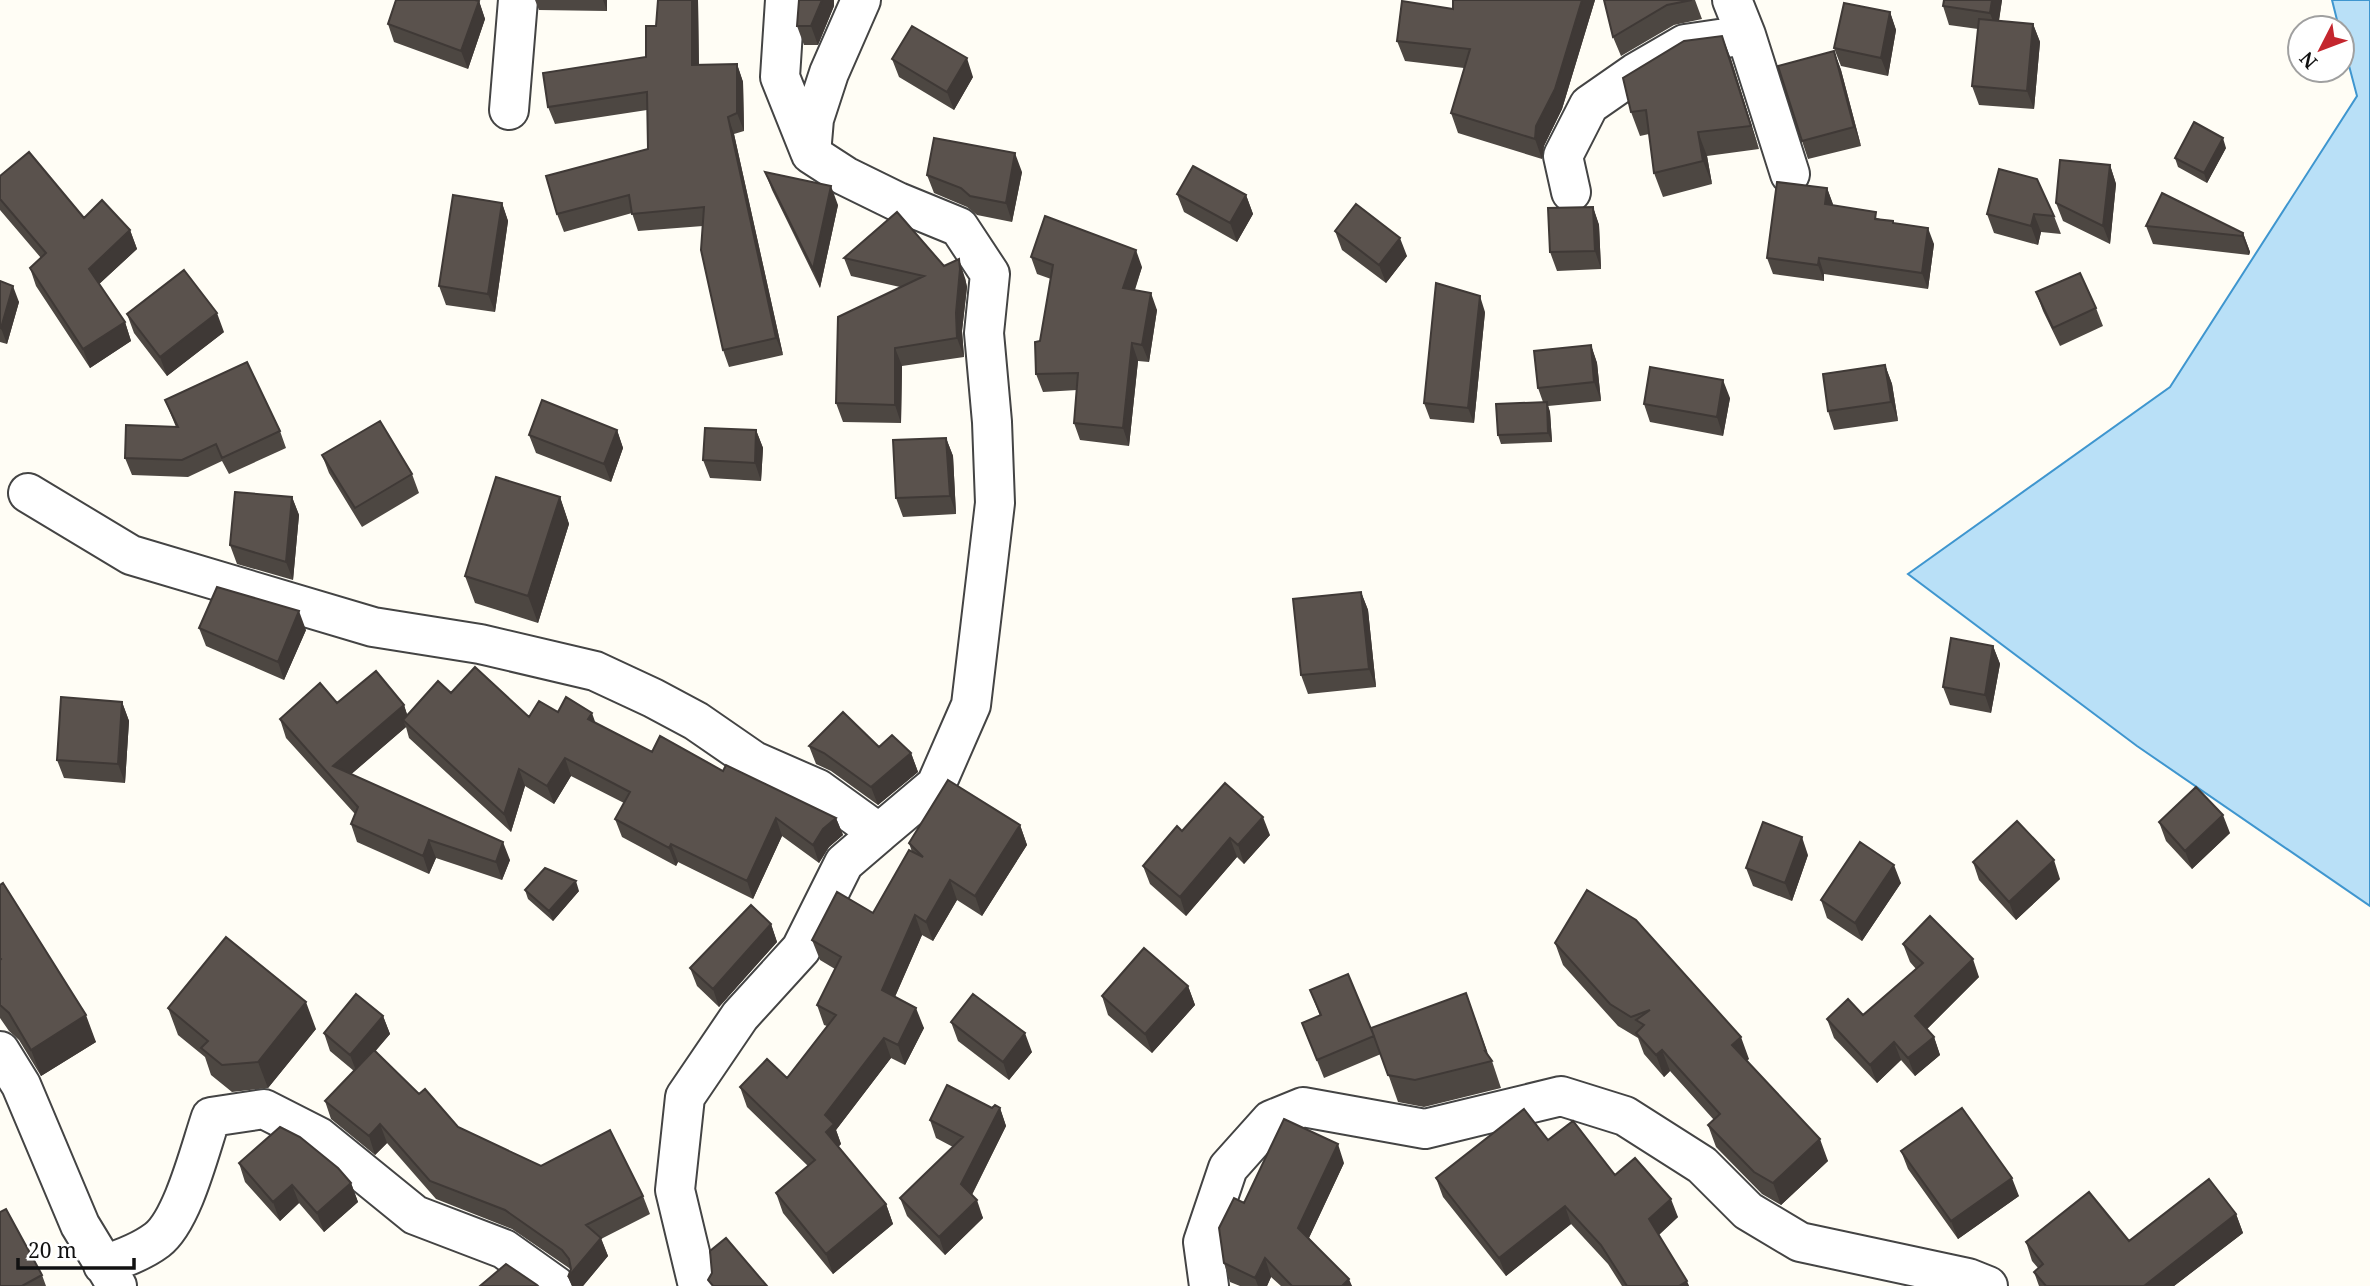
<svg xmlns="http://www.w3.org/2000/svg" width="2370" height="1286" font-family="'Noto Serif',serif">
  <rect width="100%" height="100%" fill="#fffdf5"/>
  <path fill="#b9e0f7" stroke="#3f96cf" stroke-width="2" d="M2332,0h38v906l-233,-160 -229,-172 262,-187 187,-291 -15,-57v-11h-3z"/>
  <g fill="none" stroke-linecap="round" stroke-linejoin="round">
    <g stroke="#444" stroke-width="42">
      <path id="minor" d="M785,0l-5,77 30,75
        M861,0l-32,73 -15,46 -3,35 34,22 53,26 61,25 31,47 -6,59 8,89 3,81 -24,202 -35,80 -57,48
        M1746,35l44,139
        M509,110l9,-110
        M1571,192l-8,-36 26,-51 46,-32 50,-29 61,-9 -14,-35
        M28,493l103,62 242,72 107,17 115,27 58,27 43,23 58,40 64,28 61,44 -35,30 -43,86 -61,67 -55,81 -10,93 23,96
        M0,1051l21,34 59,140 37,61
        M103,1265c19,-6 38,-13 54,-25 26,-20 43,-91 54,-123l53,-8 55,28 96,78 89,34 52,37
        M1209,1286l-6,-44 25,-74 43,-48 32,-13 122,22 136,-33 64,20 77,49 46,46 52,31 168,36 20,8"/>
    </g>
    <use href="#minor" stroke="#fff" stroke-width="38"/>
  </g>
  <path fill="#4d4742" d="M535,0h72v11l-68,-1z
    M698,0l1,65 38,-1 6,18 1,49 -10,3 49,221 -54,12 -6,-17 -20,-124 -65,5 -6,-18 -68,19 -7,-18 91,-65 -1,-39 -92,14 -7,-17 98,-50 10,-31z
    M1453,0h142l-33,109 -18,37 -2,13 -84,-26 -7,-20 13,-45 -59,-7 -8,-20 56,-32z
    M1604,0h91l7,19 -28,6 -53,31 -8,-19z
    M1944,0h58l-3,21 34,3 7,18 -6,67 -55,-4 -7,-19 6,-57 -29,-4 -6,-19z
    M479,1l6,18 -17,50 -74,-27 -6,-18z
    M834,6l-16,39h-14l-7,-19z
    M1890,12l6,18 -8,46 -47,-10 -7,-18z
    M1834,51l7,19 20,76 -53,13 -6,-18z
    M892,59l81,18 -19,33 -55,-33z
    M1731,59l28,90 -52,7 5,28 -49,13 -9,-24 -5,-39 -9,2 -9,-24z
    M2226,148l-19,35 -29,-16 -3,-9z
    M2110,165l6,19 -6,60 -47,-23 -7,-18z
    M1999,169l55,47 7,18 -20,-2 -3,13 -44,-12 -7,-19z
    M765,172l73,33 -18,83 -48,-98z
    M1022,172l-10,50 -35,-7 -10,-8 -33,-14 -7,-18z
    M0,176l84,42 46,12 7,19 -38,35 26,38 6,19 -41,27 -54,-82 -6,-18 11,-10 -41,-48z
    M1827,188l6,17 61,18 40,21 -6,45 -104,-15v7l-51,-7 -6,-16z
    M1177,194l69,1 7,19 -16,28 -53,-30z
    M502,203l6,18 -13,91 -49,-7 -7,-19z
    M1593,207l6,18 2,44 -44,2 -7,-19z
    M2146,226l97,7 7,19 -1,3 -96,-11z
    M1335,231l72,25 -21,27 -44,-33z
    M1031,257l111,10 -7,23 22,20 -8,52 -11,-1 -9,85 -49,-6 -6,-17 3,-33 -34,2 -7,-18 4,-33 11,-62 -14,-5z
    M844,258l100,8 21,12 2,9 -5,44 2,26 -62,9 -1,57 -58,-1 -7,-19 64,-116 -49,-11z
    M0,281l19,21 -12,42 -7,-2z
    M2036,292l60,16 7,18 -43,20 -17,-35z
    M1485,312l-11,111 -44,-4 -6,-16z
    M127,314l97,18 -57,44 -33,-43z
    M1591,345l6,18 4,38 -53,5 2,6 2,30 -51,2 -3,-9 45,-33 -5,-14z
    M1885,365l7,19 6,37 -64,9 -6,-19z
    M1730,398l-7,38 -73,-14 -6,-18z
    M165,400l115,31 6,17 -57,26 -7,-13 -34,16 -56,-2 -7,-17 51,-31z
    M617,430l6,18 -12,34 -75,-29 -7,-18z
    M756,430l7,18 -2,33 -51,-3 -7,-18z
    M946,438l7,18 3,58 -53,3 -7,-19z
    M322,455l90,19 7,19 -57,34 -33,-54z
    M292,497l7,18 -6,65 -56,-16 -7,-19z
    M560,497l9,27 -31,99 -63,-20 -10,-27z
    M1361,592l7,18 8,77 -68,7 -7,-19z
    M199,628l107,2 -22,50 -78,-34z
    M1993,646l7,18 -9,49 -41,-8 -7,-18z
    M451,693l78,24 29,-5 38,11 56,29 71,19 113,47 7,17 -14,12 -10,16 -37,-27 -29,63 -75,-37 -2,4 -54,-29 -7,-18 9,-16 -53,-27 -17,28 -29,-18 -14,46 -102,-94 -3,-11 -55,47 159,86 -8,20 -66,-22 -7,16 -72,-32 -6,-18 4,-10 -69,-76 -6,-19 57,-16 67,2 3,10z
    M122,702l7,19 -4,62 -61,-5 -7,-18z
    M809,746l70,1 32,6 7,19 -40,33 -47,-34 -15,-7z
    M2159,822l71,11 -38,36 -26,-28z
    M1020,825l7,20 -45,71 -25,-16 -24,41 -11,-6 -27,62 29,31 -19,37 -14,-7 -55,72 5,14 -3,3 48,57 7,20 -60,50 -50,-61 -7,-20 32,-27 -61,-59 -7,-20 47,-9 40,-52 -3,-1 -7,-20 18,-36 -15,-9 -8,-20 61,-27 39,-61 -3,-9z
    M1182,831l88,4 -26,29 -7,-7 -51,59 -36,-32 -7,-18z
    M1808,855l-16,46 -39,-15 -7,-18z
    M1973,862l87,17 -44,41 -37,-40z
    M1901,883l-39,58 -35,-23 -6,-18z
    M0,885l96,157 -55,34 -22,-36 -10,-9 -9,-13z
    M525,890l54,1 -26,30 -25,-22z
    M771,924l6,18 -58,65 -22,-21 -7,-18z
    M1555,943l194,116 -2,1 81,101 -47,44 -19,-11 -46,-47 -8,-22 6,-5 -44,-49 -6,6 -20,-23 -6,-16 -20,-12 -55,-61z
    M1903,944l76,33 -52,52 7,8 6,18 -25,21 -14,-16 -24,23 -43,-45 -7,-19 36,-4 53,-46 -6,-7z
    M1188,986l7,19 -43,48 -44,-38 -6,-19z
    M1310,990l64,45 92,-42 23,64 3,4 9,27 -77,19 -26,-5 -17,-48 -57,24 -22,-55 18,-7z
    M168,1008l148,21 -48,59 -36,4 -21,-17 -6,-18 -27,-22z
    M383,1016l7,18 -15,17 44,43 39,33 83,39 102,30 7,18 -49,25 7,17 -25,30h-11l-4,-9 3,-6 -2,-3 -57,-39 -76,-30 -49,-56 -12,12 -44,-36 -6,-18 29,-30 -24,-20 -6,-18z
    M951,1022l81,30 -23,28 -51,-39z
    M992,1108h8l6,18 -34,69 11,23 -38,37 -38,-39 -7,-18 53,-51 -17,-9 -6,-18z
    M1548,1140l67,35 63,42 -19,18 30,51h-67l-14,-22 -37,-40 -65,52 -63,-79 -7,-19z
    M1901,1151l118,45 -61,43 -50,-70z
    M239,1163l112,20 7,19 -34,30 -25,-29 -19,18 -35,-39z
    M1344,1163l-35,75 43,48h-71l-10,-9 -4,9h-27l-10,-4 -6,-19 20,-60z
    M2236,1214l7,19 -69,53h-135l-5,-14 4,-4 -6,-7 -6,-19 103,-1z
    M42,1275l4,11h-46z"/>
  <path fill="#3f3936" d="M603,0h4v11z
    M692,0h6l1,83 -7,-18z
    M822,0h12v6l-16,39 -7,-19z
    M1582,0h13l-33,109 -18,37 -2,13 -7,-20 1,-13z
    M1992,0h10l-5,32 -7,-19z
    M479,1l6,18 -17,50 -7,-18z
    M1890,12l6,18 -8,46 -7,-18z
    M2033,24l7,18 -6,67 -7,-18z
    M1722,36l9,23 28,90 -8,-23z
    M1834,51l7,19 20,76 -7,-19z
    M967,58l6,19 -19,33 -7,-18z
    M737,64l6,18 1,49 -7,-18z
    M728,117l6,17 49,221 -7,-17z
    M1698,132l9,24 5,28 -9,-23z
    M2223,138l3,10 -19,35 -3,-10z
    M1015,153l7,19 -10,50 -6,-19z
    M2110,165l6,19 -6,60 -7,-18z
    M831,186l7,19 -18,83 -7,-19z
    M1827,188l6,16 -2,16 -6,-16z
    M1246,195l7,19 -16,28 -7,-19z
    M502,203l6,18 -13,91 -7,-18z
    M1593,207l6,18 2,44 -6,-18z
    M2034,214l7,18 -3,13 -7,-19z
    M1928,228l6,16 -6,45 -6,-16z
    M130,230l7,19 -41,38 -7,-18z
    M2243,233l7,19 -1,3 -7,-19z
    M1400,238l7,18 -21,27 -7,-18z
    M1136,250l6,17 -13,39 -6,-18z
    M1819,258l5,16v7l-6,-16z
    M959,259l6,19 2,9 -5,44 2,26 -7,-19 -1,-25z
    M13,286l6,16 -12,42 -6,-16z
    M1151,293l6,17 -8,52 -7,-17z
    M1480,296l5,16 -11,111 -6,-15z
    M217,313l7,19 -57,44 -7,-19z
    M125,322l6,19 -41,27 -7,-19z
    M1132,343l6,18 -9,85 -6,-18z
    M1591,345l6,18 4,38 -7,-19z
    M895,348l7,18 -1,57 -6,-18z
    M1885,365l7,19 6,37 -7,-19z
    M1723,380l7,18 -7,38 -6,-19z
    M1547,402l3,10 2,30 -4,-9z
    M617,430l6,18 -12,34 -7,-18z
    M756,430l7,18 -2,33 -6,-18z
    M946,438l7,18 3,58 -6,-18z
    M292,497l7,18 -6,65 -7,-18z
    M560,497l9,27 -31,99 -10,-27z
    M1361,592l7,18 8,77 -7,-18z
    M299,611l7,19 -22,50 -6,-18z
    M1993,646l7,18 -9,49 -6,-18z
    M122,702l7,19 -4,62 -7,-19z
    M404,705l6,18 -7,-3 3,7 -66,57 -7,-18z
    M592,713l6,17 -10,-11z
    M911,753l7,19 -40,33 -7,-18z
    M565,758l6,18 -17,28 -7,-18z
    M519,769l6,17 -14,46 -7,-18z
    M2223,815l7,18 -38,36 -7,-18z
    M1263,817l7,18 -26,29 -6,-19z
    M776,818l6,18 -29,63 -6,-18z
    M836,818l7,17 -14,12 -10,16 -6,-18 10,-16z
    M1020,825l7,20 -45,71 -7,-20z
    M1802,837l6,18 -16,46 -7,-18z
    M1230,838l7,19 -51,59 -6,-19z
    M429,840l7,18 -7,16 -6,-18z
    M503,842l7,18 -8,20 -6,-18z
    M671,844l7,18 -2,4 -7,-18z
    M2054,860l6,19 -44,41 -7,-18z
    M1894,865l7,18 -39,58 -7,-18z
    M950,880l7,20 -24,41 -7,-19z
    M576,881l3,10 -26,30 -4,-10z
    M915,915l7,20 -33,75 -7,-20z
    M771,924l6,18 -58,65 -6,-18z
    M1973,959l6,18 -57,57 -7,-18z
    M1188,986l7,19 -43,48 -7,-19z
    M306,1002l10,27 -48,59 -10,-26z
    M916,1008l8,20 -19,37 -7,-20z
    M86,1015l10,27 -55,34 -10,-26z
    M383,1016l7,18 -33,39 -7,-18z
    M1025,1033l7,19 -23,28 -6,-18z
    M1741,1037l8,22 -9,7 -8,-21z
    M1934,1037l6,18 -25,21 -7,-18z
    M884,1038l7,20 -55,72 5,14 -8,8 -7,-20 -1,-17z
    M1894,1042l7,18 -24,23 -7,-18z
    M1662,1050l8,21 -6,6 -8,-22z
    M1000,1108l6,18 -38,76 -7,-18z
    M380,1124l7,19 -12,12 -6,-19z
    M1820,1139l8,22 -47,44 -8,-22z
    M1338,1144l6,19 -39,83 -7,-18z
    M2012,1178l7,18 -61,43 -7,-18z
    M351,1183l7,19 -34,30 -7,-19z
    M292,1185l7,18 -19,18 -7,-19z
    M1671,1199l7,18 -23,21 -6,-19z
    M977,1200l6,18 -38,37 -6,-18z
    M886,1204l7,20 -60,50 -7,-20z
    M1565,1206l6,18 -65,52 -7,-18z
    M2236,1214l7,19 -69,53h-30z
    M601,1238l7,18 -25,30h-11l-4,-9z
    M1265,1258l6,19 -4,9h-9l-3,-8z
    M1349,1279l3,7h-10z
    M1687,1281l2,5h-10z"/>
  <path fill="#5a524d" stroke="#3f3936" stroke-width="2" d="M396,0h79l4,1 -18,50 -73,-27z
    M658,0h34v65l45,-1v49l-9,4 48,221 -53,12 -22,-100 3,-43 -72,7 -3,-19 -72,19 -11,-38 102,-27 -1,-57 -99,15 -5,-34 103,-16v-31h10z
    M799,0h23l-11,26h-14z
    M1453,0h129l-27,89 -19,37 -1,13 -84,-26 19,-64 -73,-8 5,-40 51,8z
    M1604,0h88l-25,5 -54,32z
    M1944,0h48l-2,13 -47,-7z
    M1844,3l46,9 -9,46 -47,-10z
    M1979,19l54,5 -6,67 -55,-5z
    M912,26l55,32 -20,34 -55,-33z
    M1722,36l29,90 -53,6 5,29 -49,12 -8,-63 -15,2 -8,-34 61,-37z
    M1834,51l20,76 -52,14 -24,-75z
    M2194,122l29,16 -19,35 -29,-15z
    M934,138l81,15 -9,50 -36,-7 -9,-8 -34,-13z
    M29,152l55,66 18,-18 28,30 -41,39 36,53 -42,27 -53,-81 16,-15 -46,-54v-23z
    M2060,160l50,5 -7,61 -47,-23z
    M1193,166l53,29 -16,28 -53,-29z
    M1999,169l38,10 17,37 -20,-2 -3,12 -44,-12z
    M765,172l66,14 -18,83z
    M1777,182l50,6 -2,16 51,8 -1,7 18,2v2l35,5 -6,45 -103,-15 -1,7 -51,-7z
    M2162,193l81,40 -1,3 -96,-10z
    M453,195l49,8 -14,91 -49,-8z
    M1356,204l44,34 -21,27 -44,-34z
    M1593,207l2,44 -45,1 -2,-44z
    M897,212l47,54 15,-7 1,10 -4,44 1,25 -62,10v57l-59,-2 2,-86 86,-41 -80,-18z
    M1045,216l91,34 -13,38 28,5 -9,52 -10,-2 -9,85 -49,-5 4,-50 -42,1 -1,-32 5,-1 13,-76 -22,-8z
    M184,270l33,43 -57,44 -33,-43z
    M2080,273l16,35 -43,20 -17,-36z
    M0,281l13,5 -12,42 -1,-1z
    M1436,283l44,13 -12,112 -44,-5z
    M1591,345l3,37 -56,6 -4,-37z
    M247,362l33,69 -58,27 -6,-14 -34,16 -57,-2 1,-33 52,2 -13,-27z
    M1885,365l6,37 -63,9 -5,-37z
    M1650,367l73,13 -6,37 -73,-13z
    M542,400l75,30 -13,34 -75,-29z
    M1547,402l1,31 -50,2 -2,-31z
    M380,421l32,53 -57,34 -33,-53z
    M705,428l51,2 -1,33 -52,-3z
    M946,438l4,58 -54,2 -3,-58z
    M496,477l64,20 -32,99 -63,-20z
    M235,492l57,5 -6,65 -56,-17z
    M217,587l82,24 -21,51 -79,-34z
    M1361,592l8,77 -68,6 -8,-76z
    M1951,638l42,8 -8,49 -42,-8z
    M475,667l54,50 10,-16 19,11 8,-15 26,16 -4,6 64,33 8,-16 63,35 3,-6 110,53 -13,11 -10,16 -37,-27 -29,63 -76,-37 -2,4 -54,-29 15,-27 -65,-34 -18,28 -28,-17 -15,45 -101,-94 35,-39 13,12z
    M376,671l28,34 -71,61 170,76 -7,20 -67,-22 -6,16 -72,-32 7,-17 -78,-88 40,-36 17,20z
    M61,697l61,5 -4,62 -61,-4z
    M843,712l36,35 13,-12 19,18 -40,34 -47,-34 -15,-7z
    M948,780l72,45 -45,71 -25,-16 -24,42 -11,-7 -33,75 34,18 -18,37 -14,-7 -59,77 9,9 -8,8 60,72 -60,50 -50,-61 39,-33 -75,-73 27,-28 20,19 49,-63 -19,-10 24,-48 -29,-17 25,-48 36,21 36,-63 14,7 -14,-14z
    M1225,783l38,34 -25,28 -8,-7 -50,59 -37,-31 34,-40 5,5z
    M2196,787l27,28 -38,36 -26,-29z
    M2017,821l37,39 -45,42 -36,-40z
    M1763,822l39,15 -17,46 -39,-15z
    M1860,842l34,23 -39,58 -34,-23z
    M545,868l31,13 -27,30 -24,-21z
    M3,883l83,132 -55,35 -22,-37 -9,-8v-45l1,-1 -1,-1v-73z
    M1587,890l49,30 105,117 -9,8 88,94 -47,44 -19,-11 -46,-47 12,-11 -58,-64 -6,5 -20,-22 8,-8 -8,-5 14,-10 -19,7 -21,-13 -55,-61z
    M751,905l20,19 -58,65 -23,-21z
    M1930,916l43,43 -58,57 19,21 -26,21 -14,-16 -24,23 -43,-46 21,-20 15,16 60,-52 -20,-19z
    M226,937l80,65 -48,60 -36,3 -21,-17 7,-7 -40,-33z
    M1144,948l44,38 -43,48 -43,-38z
    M1348,974l26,62 -57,24 -15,-37 19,-8 -11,-25z
    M1466,993l20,58h-1l7,10 -77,19 -27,-5 -17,-47z
    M356,994l27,22 -33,39 -26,-22z
    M973,994l52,39 -22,29 -52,-40z
    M374,1050l45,44 6,-5 33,38 83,39 69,-36 33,66 -57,29 15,13 -33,39 3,-8 -2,-10 -7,-9 -57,-40 -75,-29 -50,-57 -11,12 -44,-35z
    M947,1085l45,23 3,-3 5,3 -39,76 16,16 -38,37 -39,-39 63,-61 -33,-17z
    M1962,1108l50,70 -61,43 -50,-70z
    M1524,1109l24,31 25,-19 42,54 20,-17 36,41 -22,20 38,62 -8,5h-52l-26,-41 -36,-39 -66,52 -63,-80z
    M1284,1119l54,25 -40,84 51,51 -7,7h-50l-27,-28 -10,20 -31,-15 -5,-35 15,-30 10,5z
    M280,1127l20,10 38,31 13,15 -34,30 -25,-28 -19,17 -34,-39z
    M2209,1179l27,35 -92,72h-98l-12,-14 9,-8 -17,-22 63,-50 40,49z
    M6,1209l36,66 -20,11h-22v-74z
    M726,1238l41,48h-54l-5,-6 4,-7 -2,-22z
    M506,1264l31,21 1,1h-58z"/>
  <g transform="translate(2321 49) rotate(228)"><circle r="33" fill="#ffffff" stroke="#a0a0a0" stroke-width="2"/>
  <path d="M0-5L12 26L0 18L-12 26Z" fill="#c4262e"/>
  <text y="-10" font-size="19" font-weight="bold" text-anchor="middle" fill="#111111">N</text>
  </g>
  <path d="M18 1258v10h116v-10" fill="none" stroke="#111111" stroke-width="3.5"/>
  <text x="28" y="1258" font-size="21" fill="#111111" stroke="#ffffff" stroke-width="5" paint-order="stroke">20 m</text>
</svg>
